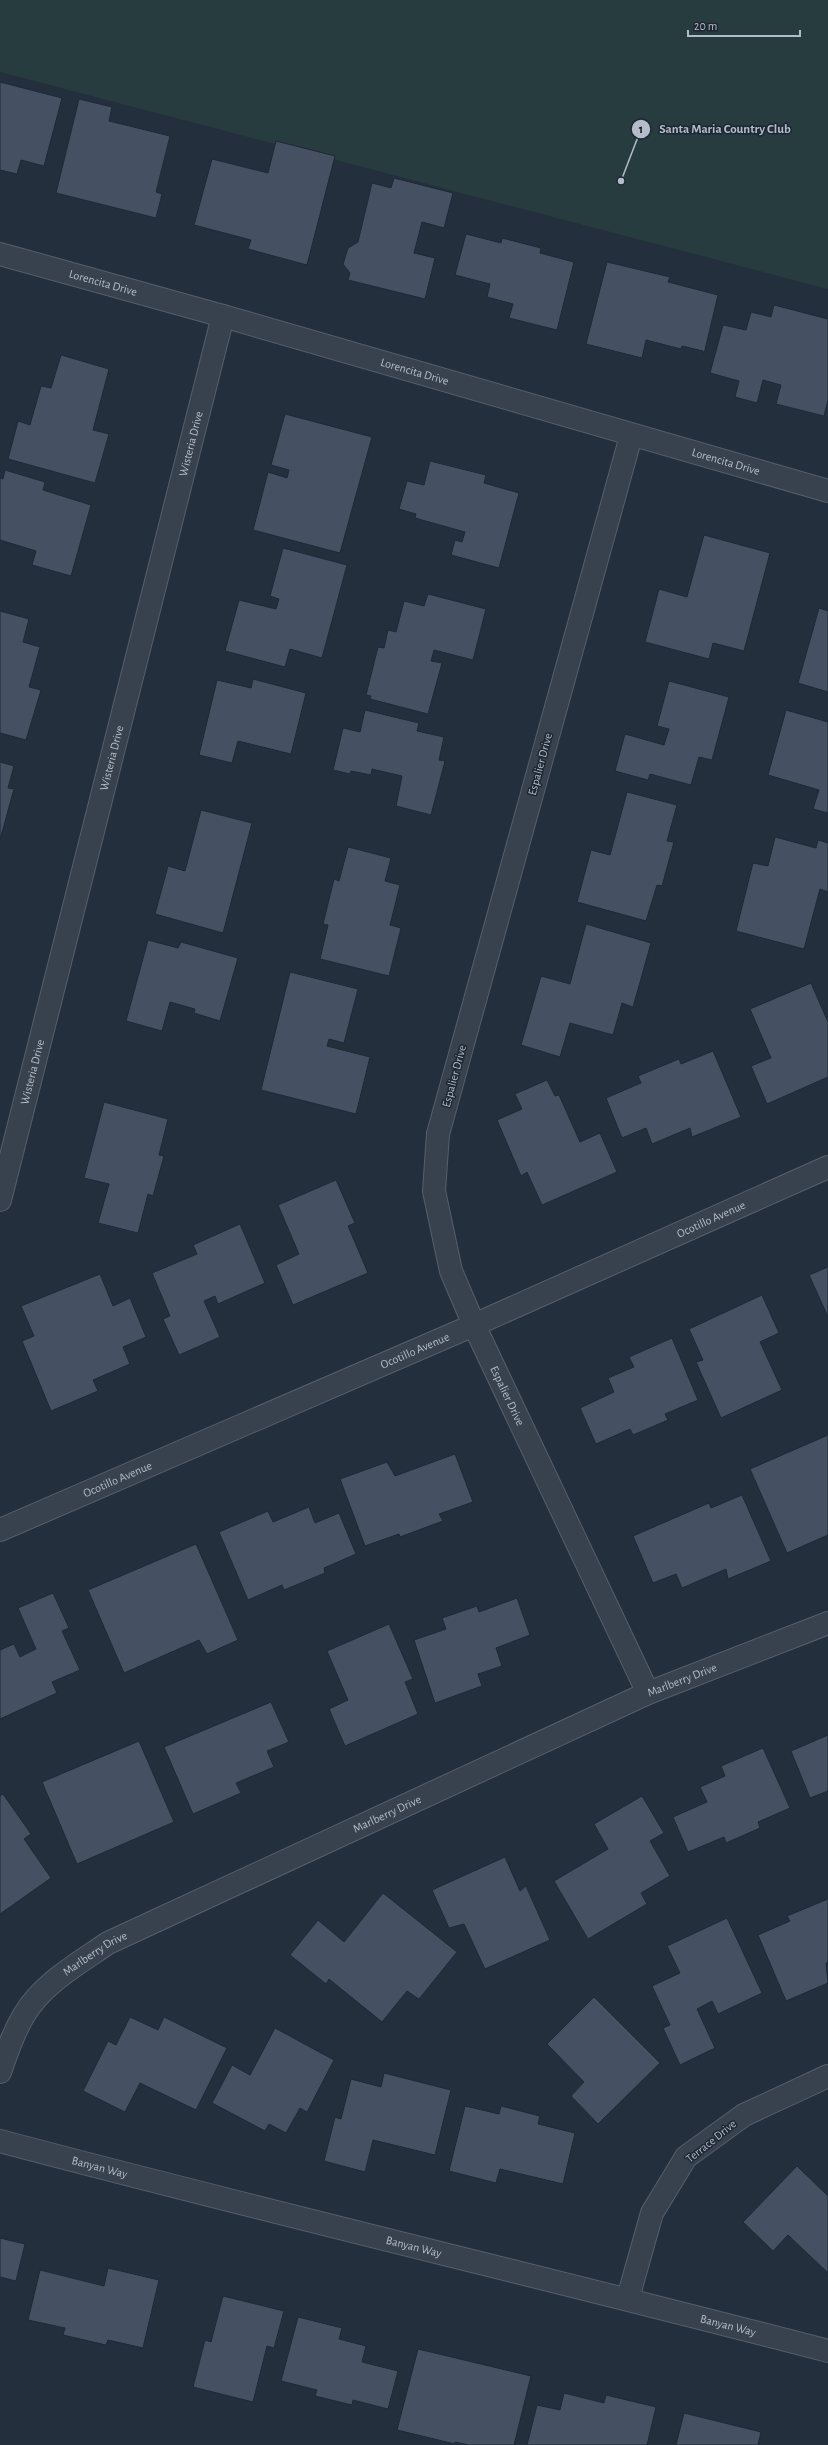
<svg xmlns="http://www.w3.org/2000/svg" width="828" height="2445" font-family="'Alegreya Sans',sans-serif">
  <rect width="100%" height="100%" fill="#242f3e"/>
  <path fill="#263c3f" d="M0,0h828v289l-828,-217z"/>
  <path fill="#455162" stroke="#1f2835" d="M0,82l62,16 -18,68 -23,-6 -4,14 -17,-4z
    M79,99l33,8 -3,14 61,15 -14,56 6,2 -6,24 -100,-25z
    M276,141l59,15 -28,109 -59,-16 3,-9 -57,-15 18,-66 56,14z
    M394,178l59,15 -9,35 -22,-6 -8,31 21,5 -10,41 -77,-19 2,-7 -7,-9 5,-16 10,-6 14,-59 19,5z
    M466,234l35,9 1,-5 39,10 -1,5 34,9 -17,68 -48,-12 4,-14 -26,-7 3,-13 -35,-9z
    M607,262l63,15 -2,5 50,13 -14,59 -1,-3 -21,-5 -1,3 -35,-9 -4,18 -56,-14z
    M774,305l54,14v81l-4,16 -48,-12 5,-19 -18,-5 -6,23 -22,-6 4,-16 -29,-8 13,-48 23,5 5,-18 20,5z
    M61,355l48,14 -16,61 16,4 -14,49 -87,-24 10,-38 12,4 11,-39 10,2z
    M285,414l87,23 -32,116 -87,-23 15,-58 19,6 2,-8 -18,-5z
    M430,461l56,14 -2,8 35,10 -20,75 -48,-13 4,-15 7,2 3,-10 -50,-14 1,-4 -17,-5 8,-28 17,4z
    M5,470l40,12 -2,8 48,15 -20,71 -39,-11 4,-14 -36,-11v-62l3,1z
    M704,535l66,18 -26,98 -31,-8 -4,16 -64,-17 14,-53 28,8z
    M283,548l64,17 -25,93 -32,-9 -5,18 -60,-16 14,-51 37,9 3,-10 -9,-3z
    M428,594l58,15 -13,51 -39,-10 -3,11 11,2 -14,51 -58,-15 1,-3 -5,-1 12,-48 6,1 4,-18 8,2 8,-31 20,5z
    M819,608l9,3v81l-30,-9z
    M0,611l29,8 -6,23 17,5 -11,40 12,3 -15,50 -26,-7z
    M253,679l53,14 -15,61 -53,-13 -6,22 -33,-8 18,-75 34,8z
    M669,681l60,16 -17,63 -13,-3 -8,28 -41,-11 -2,6 -33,-9 10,-37 39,11 5,-16 -12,-3z
    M365,710l54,13 -2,8 27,6 -5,23 6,1 -14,54 -35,-9 6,-30 -30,-7 -1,6 -20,-4 -1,3 -17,-4 10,-42 17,4z
    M786,710l42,12v91l-15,-4 6,-19 -51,-15z
    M0,762l14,4 -6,22 6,1 -14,51z
    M627,792l50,13 -10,36 7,1 -12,44 -5,-1 -11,36 -69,-19 14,-52 19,5z
    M201,810l51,13 -29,110 -68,-19 13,-48 17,5z
    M775,837l41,11 2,-8 10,3v49l-8,-3 -16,60 -68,-18 17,-68 15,3z
    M348,847l43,11 -6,23 15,4 -10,40 11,3 -12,48 -69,-17 8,-34 -5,-1 11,-45 5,2z
    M586,924l65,19 -18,64 -11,-4 -9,32 -43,-12 -10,34 -39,-12 20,-69 29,8z
    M148,940l30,8 3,-6 57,16 -18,63 -26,-8 1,-4 -25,-7 -8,29 -36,-10z
    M290,972l68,17 -14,54 -15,-4 -2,7 43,11 -14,57 -95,-24z
    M811,983l17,39v55l-61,27 -16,-38 20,-8 -21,-49z
    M713,1051l28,66 -49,20 -2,-9 -38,16 -6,-16 -24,10 -16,-40 35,-15 -3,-7 41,-17 2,5z
    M547,1080l8,16 4,-1 21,47 20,-9 17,39 -75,33 -15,-33 -6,4 -24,-56 25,-11 -7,-15z
    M104,1102l64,17 -9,36 5,1 -11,40 -5,-2 -10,39 -40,-10 11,-39 -25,-6z
    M336,1180l19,43 -7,3 20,47 -75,32 -17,-40 23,-11 -21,-49z
    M240,1224l25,59 -47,21 -3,-8 -11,5 16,36 -41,18 -16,-36 7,-3 -18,-43 45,-19 -4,-9z
    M828,1267v50l-19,-42z
    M100,1274l13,32 17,-8 16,39 -23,10 7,17 -37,16 5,11 -47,20 -29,-70 12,-5 -13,-30z
    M762,1295l17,38 -19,9 22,48 -61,28 -25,-56 7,-2 -14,-31z
    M672,1338l26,62 -33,14 3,6 -35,15 -3,-6 -34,15 -16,-36 34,-16 -6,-14 26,-11 -5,-10z
    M828,1435v100l-41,18 -37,-84z
    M455,1454l18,48 -34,12 4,7 -43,16 -1,-3 -34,12 -25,-67 47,-17 8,14z
    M742,1495l29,66 -43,18 -2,-10 -44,19 -6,-14 -23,9 -20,-47 76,-33 2,5z
    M309,1507l6,16 24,-10 17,41 -32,14 1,5 -41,17 -2,-5 -34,15 -29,-68 49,-21 5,11z
    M196,1544l42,96 -31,14 -8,-14 -75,33 -36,-83z
    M53,1593l16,35 -7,3 18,39 -28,12 5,11 -57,26v-69l14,-6 6,13 16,-8 -18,-41z
    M517,1598l13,37 -34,13 6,18 -24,8 4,12 -47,17 -21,-63 32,-11 -4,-11 35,-12 2,6z
    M389,1624l24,55 -8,3 13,32 -73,32 -16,-37 19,-9 -21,-49z
    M271,1702l18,40 -22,9 7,16 -38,16 5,10 -48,21 -29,-67z
    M828,1735v56l-18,7 -19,-47z
    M139,1741l35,81 -97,42 -35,-82z
    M763,1748l27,60 -32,14 2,6 -34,15 -2,-6 -36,15 -15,-35 34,-15 -7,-15 25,-11 -4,-10z
    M3,1794l28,40 -7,5 27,39 -51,36v-118z
    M642,1796l22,37 -14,8 20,35 -29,17 6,11 -59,35 -34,-58 54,-32 -14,-25z
    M505,1857l15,34 6,-5 24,54 -65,29 -21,-45 -15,4 -17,-38z
    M383,1893l74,59 -38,47 -12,-8 -25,31 -53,-43 -3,5 -36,-29 28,-35 26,22z
    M828,1899v63l-2,1 2,20 -42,18 -28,-66 32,-14 -3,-5z
    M727,1918l35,75 -44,21 -6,-13 -15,8 18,39 -35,17 -17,-37 7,-3 -18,-39 28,-13 -13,-27z
    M594,1997l66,66 -62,61 -27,-28 13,-14 -37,-38z
    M130,2017l28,13 6,-13 63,31 -31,62 -56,-27 -15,29 -42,-21 25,-50 8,4z
    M275,2028l59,32 -27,52 -7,-4 -14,25 -17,-9 -4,7 -53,-28 20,-38 18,10z
    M384,2073l67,17 -16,65 -62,-15 -8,32 -41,-11 11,-44 6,2 10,-40 30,8z
    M465,2106l34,8 2,-8 39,10 -2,8 37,9 -12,51 -63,-15 -4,14 -47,-12z
    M797,2166l31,30v77l-40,-38 -15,16 -30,-29z
    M0,2238l25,6 -9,37 -16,-4z
    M108,2268l51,12 -16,68 -35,-8 -2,5 -43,-10 2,-7 -37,-8 12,-50 64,16z
    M223,2296l61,15 -10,37 -7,-2 -14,56 -60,-15 12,-47 6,2z
    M298,2317l44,11 -3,11 27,7 -4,16 36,9 -10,38 -35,-9 -1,5 -37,-9 2,-6 -36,-9z
    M418,2349l113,27 -17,69h-45l-14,-3v2l-58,-14z
    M564,2393l40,10 2,-8 50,12 -9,38h-120l10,-40 23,5z
    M684,2413l77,19 -3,13h-82z"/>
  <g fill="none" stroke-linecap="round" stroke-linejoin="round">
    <g stroke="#565f6c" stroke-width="24">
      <g id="minor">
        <path id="s1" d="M0,254l223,62 605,175"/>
        <path id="s2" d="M631,436l-193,698 -4,57 17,80 23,54 174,368"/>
        <path id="s3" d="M0,1200l223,-884"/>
        <path id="s4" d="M0,1530l474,-205 354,-158"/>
        <path id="s5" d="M0,2072c7,-20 13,-39 24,-57 18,-31 55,-52 84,-72l540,-250 180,-70"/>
        <path id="s6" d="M0,2141c275,73 552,138 828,210"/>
        <path d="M628,2298l24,-85 34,-56 58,-42 84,-39"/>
      </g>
    </g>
    <use href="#minor" stroke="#38414e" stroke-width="22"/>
  </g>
  <g text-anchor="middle" stroke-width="3" stroke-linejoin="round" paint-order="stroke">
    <g font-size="12" fill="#b4bcc9" stroke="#1d2633">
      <text dy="4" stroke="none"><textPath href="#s1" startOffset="107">Lorencita Drive</textPath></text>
      <text dy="4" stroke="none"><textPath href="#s1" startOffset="431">Lorencita Drive</textPath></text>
      <text dy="4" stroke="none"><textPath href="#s3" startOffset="780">Wisteria Drive</textPath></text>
      <text dy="4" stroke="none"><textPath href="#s1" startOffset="755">Lorencita Drive</textPath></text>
      <text dy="4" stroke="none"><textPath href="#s3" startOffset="456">Wisteria Drive</textPath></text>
      <text transform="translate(540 764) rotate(-75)" y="4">Espalier Drive</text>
      <text dy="4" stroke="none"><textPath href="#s3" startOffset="132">Wisteria Drive</textPath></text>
      <text transform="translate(454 1076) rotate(-75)" y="4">Espalier Drive</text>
      <text dy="4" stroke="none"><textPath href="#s4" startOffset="776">Ocotillo Avenue</textPath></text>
      <text dy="4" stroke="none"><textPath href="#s4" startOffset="452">Ocotillo Avenue</textPath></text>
      <text dy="4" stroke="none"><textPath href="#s2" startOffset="1000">Espalier Drive</textPath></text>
      <text dy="4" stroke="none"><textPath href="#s4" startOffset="128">Ocotillo Avenue</textPath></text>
      <text dy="4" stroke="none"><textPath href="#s5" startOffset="805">Marlberry Drive</textPath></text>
      <text dy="4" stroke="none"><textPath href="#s5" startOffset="481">Marlberry Drive</textPath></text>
      <text dy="4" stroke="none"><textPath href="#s5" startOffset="157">Marlberry Drive</textPath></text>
      <text transform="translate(711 2141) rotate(-39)" y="4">Terrace Drive</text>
      <text dy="4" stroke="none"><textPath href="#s6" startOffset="103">Banyan Way</textPath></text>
      <text dy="4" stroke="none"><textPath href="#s6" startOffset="427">Banyan Way</textPath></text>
      <text dy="4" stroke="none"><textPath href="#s6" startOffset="751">Banyan Way</textPath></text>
    </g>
  </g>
  <path fill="none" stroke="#b4bcc9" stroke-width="1.5" d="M621 181L641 129"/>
  <g fill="#b4bcc9" stroke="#1d2633" stroke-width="1.5">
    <circle cx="621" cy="181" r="4"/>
    <circle cx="641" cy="129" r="10"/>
  </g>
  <g font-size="12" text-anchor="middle" font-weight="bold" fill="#111">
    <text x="641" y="133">1</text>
  </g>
  <g font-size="13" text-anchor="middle" font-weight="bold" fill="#b4bcc9" stroke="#1d2633" stroke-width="3" stroke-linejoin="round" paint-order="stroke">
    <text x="725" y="133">Santa Maria Country Club</text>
  </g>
  <path d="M688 30v6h112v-6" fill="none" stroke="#b4bcc9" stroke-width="2"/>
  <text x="694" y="30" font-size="12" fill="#b4bcc9" stroke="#1d2633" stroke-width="3" paint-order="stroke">20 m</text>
</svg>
